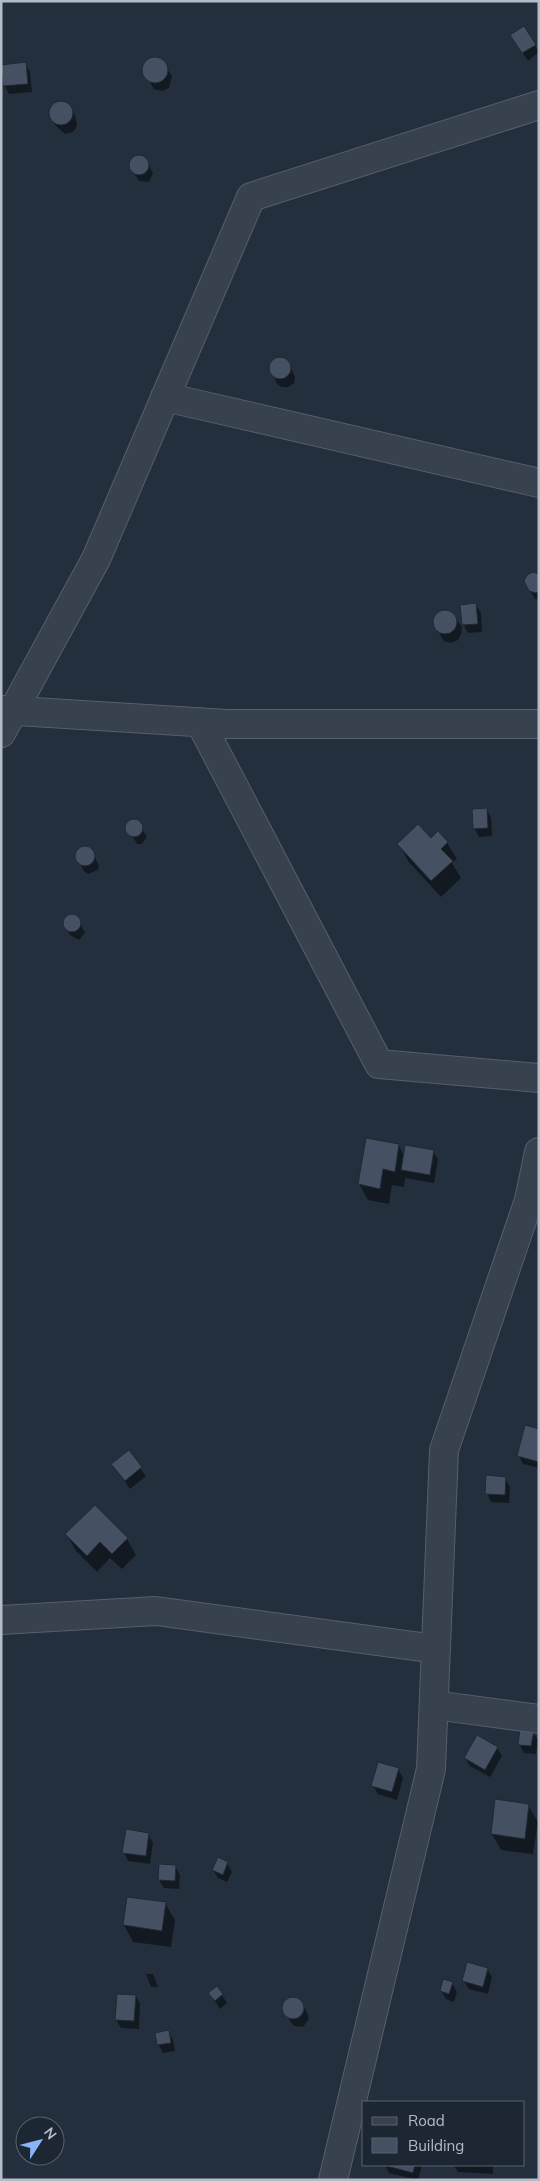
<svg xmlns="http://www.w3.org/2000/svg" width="540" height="2181" font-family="Mulish,sans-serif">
  <rect width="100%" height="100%" fill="#242f3e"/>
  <path fill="#0007" d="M524,28l15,24 -11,9 -11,-17z
    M153,58l7,1 12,17 -3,12 -7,3 -8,-2 -10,-16v-8z
    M25,64l5,8 2,20 -23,2 -4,-8 -3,-20z
    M60,102l10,4 5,9 2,11 -4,6 -8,2 -9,-8 -5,-8 -1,-8 4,-6z
    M140,157l5,2 8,14 -4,9 -10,-1 -8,-13 4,-10z
    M282,358l6,4 7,15 -1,6 -5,4h-7l-5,-3 -7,-15 1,-7 5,-3z
    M539,575v25l-4,-1 -8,-13z
    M476,605l5,8 1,19 -14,1 -5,-9z
    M445,611l7,2 10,14 -1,7 -3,6 -7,3 -7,-2 -9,-15 -1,-7 4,-6z
    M487,810l4,8 1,18 -13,1 -5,-9z
    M137,821l10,16 -5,7h-5l-10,-17 1,-4z
    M438,833l9,10 10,16 -5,4 9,15 -20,19 -33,-36 -9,-17 32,-4z
    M88,848l4,3 7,15 -1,4 -10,4 -4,-3 -7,-14 1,-5z
    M71,915h5l9,18 -6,7 -9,-5 -5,-9 -1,-5z
    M399,1146l5,10 29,-5 5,8 -4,24 -29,-5 -1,9 -12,-2 -3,19 -21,-4 -9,-16z
    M539,1430v38l-16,-4 -4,-8z
    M128,1452l18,24 -16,13 -17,-25z
    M505,1478l5,9 -1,16 -18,-1 -4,-9z
    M67,1535l60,4 9,16 -14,14 -12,-11 -13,14 -21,-21z
    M533,1732l5,8 -2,14 -12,-1 -5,-9z
    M497,1748l5,8 -12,21 -20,-11 -5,-8z
    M398,1769l5,9 -6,22 -19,-6 -5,-8z
    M528,1805l10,17 -5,32 -32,-4 -9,-16z
    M148,1834l5,9 -3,21 -22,-3 -4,-9z
    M227,1863l5,9 -5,10 -9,-4 -5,-8z
    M175,1866l5,9 -1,14 -15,-1 -5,-8z
    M128,1898l37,5 10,17 -4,27 -38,-5 -9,-17z
    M487,1969l5,8 -4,17 -19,-5 -5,-8z
    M146,1974h7l5,13h-7z
    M452,1983l5,9 -3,10 -8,-3 -5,-8z
    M210,1993l12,2 5,8 -7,6z
    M136,1996l4,8 -1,25 -18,-1 -5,-8z
    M294,1998l8,5 5,9 2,7 -6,8 -9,-1 -10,-13 -1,-7 4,-6z
    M168,2032l5,8 2,11 -12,2 -5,-9z
    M385,2165h37l-4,15 -29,-7z
    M453,2165h40v9l-35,-2z"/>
  <path fill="#455162" stroke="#1f2835" d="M524,26l12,19 -14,8 -12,-18z
    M142 70a13 13 0 1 1 26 0a13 13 0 1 1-26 0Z
    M26,62l2,22 -25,2 -2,-21z
    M49 113a12 12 0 1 1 24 0a12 12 0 1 1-24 0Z
    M129 165a10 10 0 1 1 20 0a10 10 0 1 1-20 0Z
    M269 368a11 11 0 1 1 22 0a11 11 0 1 1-22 0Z
    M533,572l6,2v17l-3,2 -7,-2 -5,-10 3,-6z
    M476,603l2,21 -16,1 -2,-20z
    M433 622a12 12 0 1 1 24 0a12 12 0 1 1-24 0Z
    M487,808l1,20 -15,1 -1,-20z
    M125 828a9 9 0 1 1 18 0a9 9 0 1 1-18 0Z
    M418,824l13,14 7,-7 10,11 -7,7 12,12 -22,20 -34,-37z
    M75 856a10 10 0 1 1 20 0a10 10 0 1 1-20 0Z
    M63 923a9 9 0 1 1 18 0a9 9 0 1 1-18 0Z
    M366,1138l33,6 -4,28 -12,-3 -3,20 -22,-5z
    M405,1145l29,5 -4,25 -29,-5z
    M525,1425l14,4v33l-22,-6z
    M129,1450l13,17 -17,14 -14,-17z
    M486,1475l20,2 -1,18 -20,-1z
    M95,1505l33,33 -16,16 -12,-12 -13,14 -22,-22z
    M520,1729l14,2 -3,15 -13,-1z
    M477,1735l21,12 -13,23 -21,-12z
    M378,1762l21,6 -7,24 -21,-6z
    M495,1799l34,5 -4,35 -34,-5z
    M126,1829l23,4 -3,23 -24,-3z
    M218,1857l10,5 -5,13 -11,-5z
    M159,1864l17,1 -1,16 -17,-1z
    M127,1897l39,5 -4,29 -39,-6z
    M467,1962l21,6 -5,19 -21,-6z
    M443,1979l10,3 -4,12 -9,-3z
    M217,1986l6,8 -8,7 -7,-8z
    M117,1994l19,1 -2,26 -19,-1z
    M282 2008a11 11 0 1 1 22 0a11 11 0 1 1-22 0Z
    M169,2030l2,13 -14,2 -2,-12z
    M383,2165h32l-2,8z"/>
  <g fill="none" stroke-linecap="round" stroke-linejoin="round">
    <g stroke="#565f6c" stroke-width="30">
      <path id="minor" d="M165,397l374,86
        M1,710l226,14h312
        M200,722l179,342 160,14
        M1,733l95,-174 155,-362 288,-92
        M1,1620l155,-9 280,38
        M434,1705l105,14
        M333,2180l98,-411 13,-319 85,-250 10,-48"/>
    </g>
    <use href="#minor" stroke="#38414e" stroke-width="28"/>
  </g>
  <rect width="540" height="2181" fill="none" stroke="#b4bcc9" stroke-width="5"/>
  <rect x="362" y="2101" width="162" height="65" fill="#1d2633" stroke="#59626f"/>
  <rect x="372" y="2117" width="25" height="8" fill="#38414e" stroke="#59626f"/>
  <text x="408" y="2126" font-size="15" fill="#b4bcc9">Road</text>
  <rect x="372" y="2138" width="25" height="15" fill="#455162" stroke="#59626f"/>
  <text x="408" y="2151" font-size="15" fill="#b4bcc9">Building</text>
  <g transform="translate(40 2141) rotate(54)"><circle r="24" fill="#1d2633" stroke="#59626f"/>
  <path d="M0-4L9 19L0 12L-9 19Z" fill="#8ab4f8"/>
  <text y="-8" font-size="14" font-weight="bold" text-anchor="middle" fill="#b4bcc9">N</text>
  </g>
</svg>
